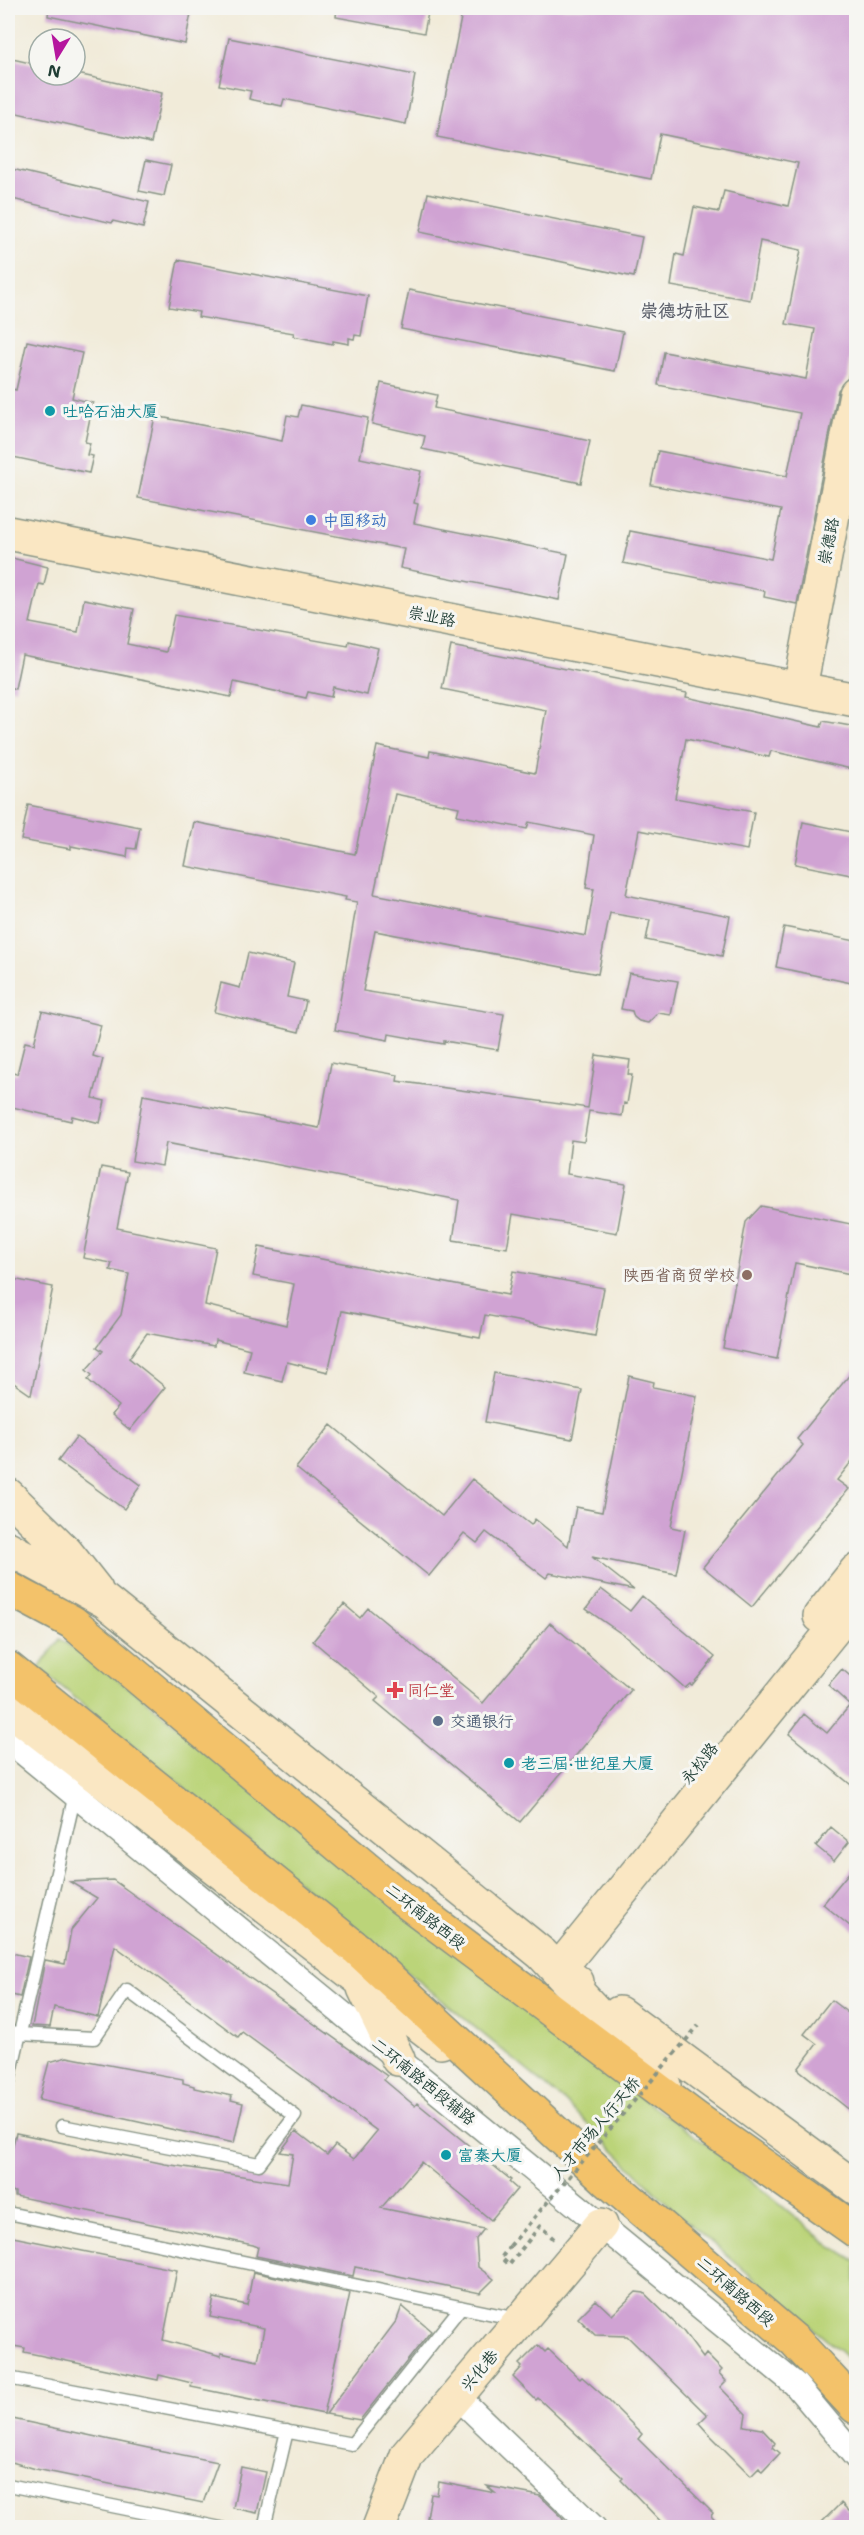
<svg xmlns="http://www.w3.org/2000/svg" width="864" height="2535" font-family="'Shantell Sans','LXGW WenKai TC',sans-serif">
  <rect width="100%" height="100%" fill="#f6f6f2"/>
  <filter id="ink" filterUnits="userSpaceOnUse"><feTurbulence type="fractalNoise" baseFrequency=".0167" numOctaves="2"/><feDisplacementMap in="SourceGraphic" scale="12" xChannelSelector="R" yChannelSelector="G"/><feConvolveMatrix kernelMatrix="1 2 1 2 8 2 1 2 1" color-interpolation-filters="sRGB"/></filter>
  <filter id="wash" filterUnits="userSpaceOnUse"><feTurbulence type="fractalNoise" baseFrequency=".008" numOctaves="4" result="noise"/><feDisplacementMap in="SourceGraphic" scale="24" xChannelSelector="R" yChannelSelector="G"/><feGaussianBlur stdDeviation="1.35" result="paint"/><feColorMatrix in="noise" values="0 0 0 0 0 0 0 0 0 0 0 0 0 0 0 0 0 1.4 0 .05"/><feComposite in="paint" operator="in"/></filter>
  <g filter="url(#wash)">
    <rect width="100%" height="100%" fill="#f1ebd9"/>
    <path fill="#bbd479" stroke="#6d8856" stroke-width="1.5" d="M60,1639l78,55 496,399 76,54 122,100 24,15v106l-14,-15 -164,-139 -115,-114 -524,-432z"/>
    <g id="blocks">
      <path fill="#d0a3d3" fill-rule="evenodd" d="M49,8h143l-7,36 -137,-28z
        M337,8h92l-5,25 -88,-16z
        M463,8h393v317l-8,53 -10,12 -41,214 -33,-7 1,-6 -142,-28 7,-32 141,28 10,-49 -130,-25 7,-34 129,25 13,-63 -142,-28 6,-33 142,27 9,-50 -29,-5 15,-74 -41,-9 -10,59 -79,-14 5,-32 8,2 10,-49 25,5 5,-21 64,15 10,-43 -138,-29 -9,45 -214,-42z
        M229,38l186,37 -9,49 -122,-25 -2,7 -33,-7 2,-8 -32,-6z
        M8,58l31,7v10h43l80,18 -11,50 -143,-32z
        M146,160l25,5 -7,31 -25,-5z
        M8,168l141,34 -6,26 -30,-7 -1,2 -104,-25z
        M428,193l214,44 -8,40 -214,-45z
        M178,260l190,36 -7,40 -6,-1 -1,4 -5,-1v6l-16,-3v3l-40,-8 1,-3 -96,-16 1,-5 -30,-5z
        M409,290l214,42 -8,39 -214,-42z
        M27,341l55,12 -10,45 21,5 -8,39 5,1 -3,12 6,1 -4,17 -81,-17v-68l8,2z
        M381,383l56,12 -3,13 156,33 -9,42 -159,-34 3,-13 -53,-12z
        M301,405l67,13 -8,40 61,13 -7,32 4,1 -4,19 154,31 -9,46 -159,-32 4,-19 -266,-51 17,-82 127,25 5,-26 11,2z
        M8,557l40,10 -4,18 -5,-1 -9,39 48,9 6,-33 50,10 -7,35 39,8 8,-37 174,31 1,-5 29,7 -11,47 -34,-8 -2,10 -23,-5 -2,6 -72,-16 -3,15 -209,-42 -7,34 -7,-1z
        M451,646l236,47 -1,4 135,30 2,-6 33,6v43l-85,-19 -2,6 -83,-18 -11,59 79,14 -7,38 -108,-20 -13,65 104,21 -8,40 -76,-16 4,-20 -40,-7 -12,61 -223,-43 -12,60 141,23 -6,36 -54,-9v3l-55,-10 -1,6 -53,-10 22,-128 -12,-2 1,-3 -161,-31 9,-44 161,32 22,-108 52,11 1,-6 105,22 11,-63 -104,-21zM395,794l64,13 -2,8 70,14 2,-7 65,13 -8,53 8,1 -8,47 -212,-42z
        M28,805l112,22 -4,22 -8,-1 -1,9 -56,-11v3l-50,-9z
        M803,822l53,11v43l-61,-12z
        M784,927l72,14v43l-80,-17z
        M248,953l46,10 -7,34 19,4 -7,31 -85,-20 7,-29 19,5z
        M629,973l49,8 -7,34 -13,-2 -10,10 -9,-2 -5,-4 -2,-6 -11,-2z
        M42,1011l59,14 -8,31 10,3 -10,39 12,3 -5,22 -28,-7 -1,5 -63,-15v-34l9,2 8,-32 9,2z
        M596,1055l34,5 -2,15h4l-5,29 -3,-1 -2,13 -33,-5 -5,31 -13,-2 -4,34 59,10 -9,49 -104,-19 -6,34 -54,-8 6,-40 -293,-57 -4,23 -30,-5 11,-66 176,33 12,-65 67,12 -1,6 191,27z
        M101,1167l27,5 -11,56 99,20 -11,57 81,20 8,-41 -41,-8 6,-29 249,48 5,-24 91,17 -9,48 -110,-21 -5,23 -138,-27 -14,61 -41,-10 -5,19 -38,-9 6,-23 -35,-9 -1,6 -67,-13 -18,25 36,29 -35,43 -18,-15 7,-9 -31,-26 4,-5 -6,-5 17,-19 -6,-4 24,-32 8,-41 -19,-4 2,-7 -29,-5z
        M761,1206l95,19v50l-61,-12 -18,96 -54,-11 23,-126z
        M8,1278l45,9 -22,108 -23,-16z
        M856,1367v89l-19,24 12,9 -97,118 -49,-40 100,-122 -6,-6z
        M494,1373l88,17 -10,49 -87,-17z
        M629,1376l25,6 -1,5 44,9 -26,131 14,3 -9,44 -84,-17 42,33 -84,-17 -4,5 -60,-46 -9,11 -13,-10 -35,43 -133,-108 35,-43 111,91 30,-37 59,46 4,-6 33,27 8,-39 26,5z
        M76,1437l65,48 -17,24 -66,-48z
        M601,1589l29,22 12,-15 73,61 -23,28 -2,-1 -5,4 -56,-49 -43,-30z
        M344,1604l16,14 8,-10 115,95 67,-80 81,67 -111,132 -145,-121 4,-4 -66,-56z
        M842,1669l14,12v108l-67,-55 15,-20 23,19 23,-28 -22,-20z
        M831,1827l18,15 -15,19 -18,-15z
        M856,1864v67l-33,-27z
        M113,1880l274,196 -3,4 31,26 2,-3 94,77 -2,2 8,7 -26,31 -70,-58 -40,46 103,21 -8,10 2,28 16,12 -14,14 -125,-26 -2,9 -97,-20 2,-9 -5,-2 -238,-49v-4l-7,-2 1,-29 7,-28 149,31 123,19 5,-29 -13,-2 16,-21 31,24 8,-10 19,14 23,-28 -135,-99 -4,5 -123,-91 -17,71 -44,-10 -4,20 -18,-1 13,-66 20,4 6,-34 26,-32 -27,-16z
        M8,1952l21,5 -9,40 -12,-3z
        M831,2000l25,19v96l-58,-46 19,-25 -13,-10z
        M67,2057l116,22v4l11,3v2l38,8 -1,4 12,3 -9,40 -195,-43 10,-38z
        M8,2236l169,34 -14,70 58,16v-3l37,8 6,-33 -54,-11 4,-19 33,7 6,-33 97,21 -26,121 -133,-27 1,-4 -33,-8 -1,5 -134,-28 1,-4 -17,-3z
        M636,2292l8,1 39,38 20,27 3,-4 16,16 -3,3 7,8 -6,6 26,27 -2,12 18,3 13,14 -2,4 7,6 -18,19 -3,-4 -8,8 -44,-44 -8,-9 8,-8 -80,-79 -32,-1 -17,-17 18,-18 16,15z
        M402,2306l29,25 -71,89 -34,-6 71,-94z
        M538,2345l7,7 3,-3 32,30 2,-2 23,20 37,37 -4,5 75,74 -2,3 11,12h-55l-46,-48 2,-2 -85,-80 -2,2 -23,-23 9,-10 -3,-3z
        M8,2418l140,30 70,14 -15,41 -167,-34 -28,-8z
        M241,2467l25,5 -9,41 -24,-5z
        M439,2482l56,11 -8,-7 53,10 23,22 -1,10h-111l-15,-3 1,-5 -10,-2 4,-24 6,1z
        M841,2503l15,15v10h-40z"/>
    </g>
  </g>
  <g filter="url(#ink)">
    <use href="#blocks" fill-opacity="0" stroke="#889486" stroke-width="1.5"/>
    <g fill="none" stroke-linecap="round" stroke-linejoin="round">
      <g stroke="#889486" stroke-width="15">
        <path id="lane" d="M8,2031l11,3 75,4 33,-48 168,126 -36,48 -197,-38
          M8,2085l67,-291
          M8,2213l509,106
          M8,2378l344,66 109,-137
          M8,2485l213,43
          M264,2528l23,-97"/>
      </g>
      <g stroke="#889486" stroke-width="27">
        <path id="street" d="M8,1740l787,644 61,73
          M457,2396l137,132"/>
      </g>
      <g stroke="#889486" stroke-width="36">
        <path id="secondary" d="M8,533l848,167
          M800,688l56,-294
          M8,1495l58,57 30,38
          M8,1548l97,53 437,353 122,131
          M820,1616l36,-45
          M8,1708l433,334
          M577,1982l-18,-13 297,-367
          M364,1988l34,71
          M619,2013l237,175
          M379,2528l28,-73 194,-230"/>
      </g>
      <g stroke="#889486" stroke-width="36">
        <path id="highway" d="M8,1588l64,34 328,275 294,220 162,114
          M8,1668l349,281 250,231 188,161 61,66"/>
      </g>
      <path stroke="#889486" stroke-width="4" stroke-dasharray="4.5 4.5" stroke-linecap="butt" d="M510,2246l-9,12 8,7 31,-39 14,13"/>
      <use href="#lane" stroke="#fff" stroke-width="12"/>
      <use href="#street" stroke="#fff" stroke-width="24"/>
      <use href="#secondary" stroke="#fae7c3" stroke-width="33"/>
      <use href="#highway" stroke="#f3c26a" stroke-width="33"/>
      <path stroke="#889486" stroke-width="4" stroke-dasharray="4.5 4.5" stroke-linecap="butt" d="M510,2246l189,-221"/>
    </g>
  </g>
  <g fill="#0f9aa8" stroke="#f6f6f2" stroke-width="2">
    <circle cx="50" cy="411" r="6"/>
    <circle cx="509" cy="1763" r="6"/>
    <circle cx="446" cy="2155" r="6"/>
  </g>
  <circle fill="#3f7fe0" stroke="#f6f6f2" stroke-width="2" cx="311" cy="520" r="6"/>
  <circle fill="#8d6e63" stroke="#f6f6f2" stroke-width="2" cx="747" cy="1275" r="6"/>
  <path fill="#e0444e" stroke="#f6f6f2" stroke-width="2" d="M392 1681h6v6h6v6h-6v6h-6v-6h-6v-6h6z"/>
  <circle fill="#5c6f8a" stroke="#f6f6f2" stroke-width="2" cx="438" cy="1721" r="6"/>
  <g text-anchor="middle" stroke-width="6" stroke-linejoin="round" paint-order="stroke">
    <g font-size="16" fill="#0d838f" stroke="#f6f6f2" text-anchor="start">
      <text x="62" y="417">吐哈石油大厦</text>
      <text x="521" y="1769">老三届·世纪星大厦</text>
      <text x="458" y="2161">富秦大厦</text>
    </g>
    <g font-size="16" fill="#366cbe" stroke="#f6f6f2" text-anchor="start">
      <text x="323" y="526">中国移动</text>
    </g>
    <g font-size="16" fill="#1f3d34" stroke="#f6f6f2">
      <text transform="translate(828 541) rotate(-79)" y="6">崇德路</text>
      <text transform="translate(432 616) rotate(11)" y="6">崇业路</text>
      <text transform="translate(699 1763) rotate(-51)" y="6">永松路</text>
      <text transform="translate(426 1916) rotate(38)" y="6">二环南路西段</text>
      <text transform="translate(424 2081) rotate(39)" y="6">二环南路西段辅路</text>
      <text transform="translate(595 2128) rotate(-50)" y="6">人才市场人行天桥</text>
      <text transform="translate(736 2291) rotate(41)" y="6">二环南路西段</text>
      <text transform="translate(479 2370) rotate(-50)" y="6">兴化巷</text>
    </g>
    <g font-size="16" fill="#785e54" stroke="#f6f6f2" text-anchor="end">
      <text x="735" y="1281">陕西省商贸学校</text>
    </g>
    <g font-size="16" fill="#be3a42" stroke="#f6f6f2" text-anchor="start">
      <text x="407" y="1696">同仁堂</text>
    </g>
    <g font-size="16" fill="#4e5e75" stroke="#f6f6f2" text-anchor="start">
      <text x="450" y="1727">交通银行</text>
    </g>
    <g font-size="18" font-weight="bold" fill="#5d616c" stroke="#f6f6f2">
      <text x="685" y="317">崇德坊社区</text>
    </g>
  </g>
  <rect width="864" height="2535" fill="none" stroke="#f6f6f2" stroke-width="30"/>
  <g transform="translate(57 57) rotate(191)"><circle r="28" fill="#f6f6f2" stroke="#a0aca6" stroke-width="1.5"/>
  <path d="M0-4.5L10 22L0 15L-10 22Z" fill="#b5179e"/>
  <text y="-9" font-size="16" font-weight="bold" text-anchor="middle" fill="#1f3d34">N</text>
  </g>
</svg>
